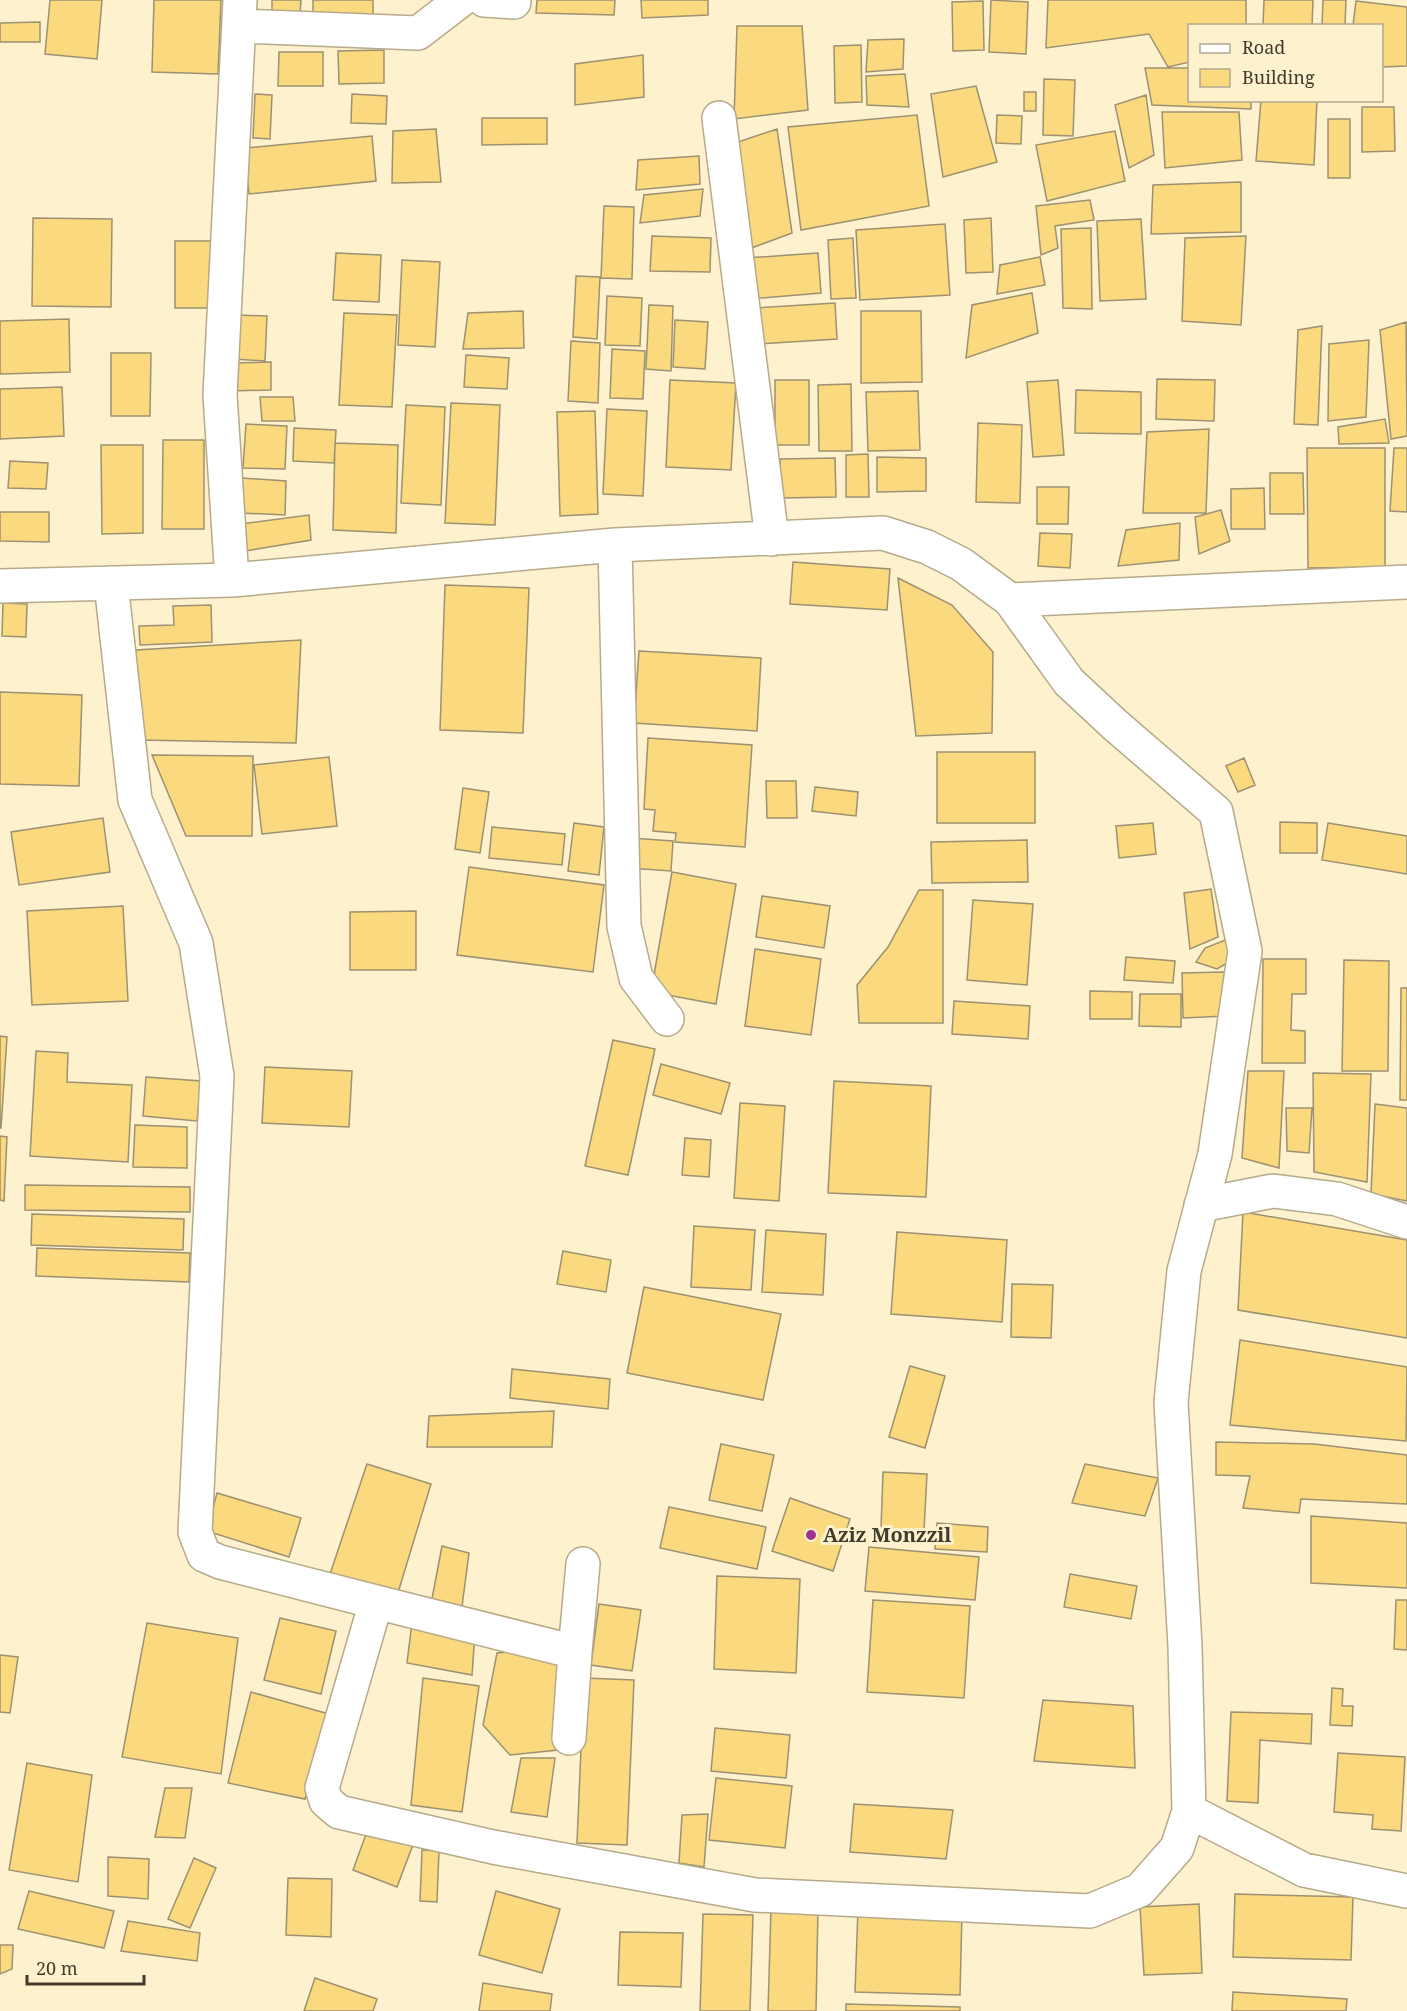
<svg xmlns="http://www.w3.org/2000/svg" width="1407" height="2011" font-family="'Noto Serif',serif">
  <rect width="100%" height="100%" fill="#fef1ce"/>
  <path fill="#fad97f" stroke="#9d9171" stroke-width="1.5" d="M50,0h52l-5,59 -52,-5z
    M154,0h67l-3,74 -66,-2z
    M272,0h29l-1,14h-28z
    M313,0h60v14h-60z
    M537,0h78l-1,15 -78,-2z
    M641,0h67v15l-66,3z
    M991,0l37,2 -2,52 -37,-2z
    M1048,0h198v26h-56v36l-22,5 -19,-33 -103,14z
    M1264,0h49l-1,26h-49z
    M1323,0h23l-1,26h-23z
    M983,1l1,49 -31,1 -1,-49z
    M1356,1l51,6v59l-25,1v-41h-29z
    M40,22v20h-40v-19z
    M737,26h65l6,84 -74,9z
    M904,39l-1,30 -37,3 2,-32z
    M861,45l1,57 -27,1 -1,-57z
    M384,50v33l-45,1 -1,-33z
    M279,52h44v34h-45z
    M643,55l1,42 -69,8v-41z
    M1145,68h45v32h61v9l-99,-4z
    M905,74l4,33 -42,-2 -1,-29z
    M1044,79l31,1 -2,56 -30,-1z
    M976,86l21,76 -54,15 -12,-83z
    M1024,92h12v19h-12z
    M255,94l17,1 -2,44 -17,-1z
    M352,94l35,2 -1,28 -35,-1z
    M1146,95l8,60 -25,13 -14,-63z
    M1261,100h56l-3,65 -58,-4z
    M1362,107h32l1,44 -33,1z
    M1162,112h77l3,48 -77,8z
    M917,115l12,91 -128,24 -13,-103z
    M997,115l25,1 -1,28 -25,-1z
    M482,118h65v26l-65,1z
    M1328,119h22v59h-22z
    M436,129l5,53 -49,1 1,-52z
    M777,129l15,104 -54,20 -6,-109z
    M1115,131l10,50 -78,20 -11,-56z
    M372,136l4,45 -127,13 -4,-46z
    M699,156l1,28 -64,6 2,-30z
    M1241,182v50l-90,2 2,-49z
    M703,189l-3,27 -60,7 4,-28z
    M1090,200l4,20 -39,6 3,22 -17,7 -5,-49z
    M604,206l30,1 -2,72 -31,-1z
    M33,218l79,1 -1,88 -79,-1z
    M991,218l2,54 -27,1 -2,-53z
    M1141,219l5,80 -46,2 -3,-80z
    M945,224l5,71 -90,5 -4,-70z
    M1091,228l1,81 -29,-1 -2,-79z
    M652,236l59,2 -1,34 -60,-1z
    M1246,236l-5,89 -59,-4 3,-83z
    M853,238l3,60 -25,1 -3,-59z
    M175,241h38l-1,67h-37z
    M336,253l45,2 -2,47 -46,-2z
    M818,253l3,40 -72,6 -3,-41z
    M1040,257l5,28 -48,9 3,-29z
    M402,260l38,2 -5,85 -37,-2z
    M576,276l24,1 -3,62 -24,-2z
    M1032,293l6,40 -72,25 6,-53z
    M607,296l35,2 -2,48 -35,-1z
    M835,303l2,36 -80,5 -1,-36z
    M649,305l24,1 -2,65 -25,-2z
    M523,311l1,37 -61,1 5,-36z
    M861,311h60l1,71 -61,1z
    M344,313l53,2 -5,92 -53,-2z
    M236,315l31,1 -2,45 -31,-2z
    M69,319l1,53 -70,2v-53z
    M675,320l33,2 -3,47 -32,-2z
    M1406,322l1,114 -16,3 -11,-109z
    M1322,326l-4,99 -24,-1 4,-94z
    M1369,340l-3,77 -38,4 1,-77z
    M571,341l29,2 -2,60 -30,-2z
    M612,349l33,2 -2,48 -33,-1z
    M111,353h40l-1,63h-39z
    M466,355l43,3 -2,31 -43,-2z
    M271,362v28l-41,1 2,-28z
    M1157,379l58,1 -1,41 -58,-2z
    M670,380l66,3 -5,87 -65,-3z
    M775,380h34v65h-34z
    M1058,380l6,75 -31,2 -6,-75z
    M851,384l1,67h-33l-1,-66z
    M62,387l2,49 -64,3v-50z
    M1076,390l65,2v42l-66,-1z
    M918,391l2,59 -52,1 -2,-59z
    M260,397h33l2,24h-33z
    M451,403l49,2 -5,120 -50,-2z
    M406,405l39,2 -4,98 -40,-2z
    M607,409l40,2 -4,85 -40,-2z
    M595,411l3,103 -38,2 -3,-104z
    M1385,419l4,24 -50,1 -1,-17z
    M978,423l44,2 -2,78 -44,-1z
    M246,424l41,2 -2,43 -42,-1z
    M294,428l42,2 -2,33 -41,-2z
    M1209,429l-3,84h-63l4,-81z
    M163,440h41v89h-42z
    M335,443l63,2 -2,88 -63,-3z
    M101,445h42v88l-41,1z
    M1307,448h78v119l-77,1z
    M1394,448h13v64l-17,-1z
    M868,454l1,43h-23v-42z
    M877,457l49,1v33l-49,1z
    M835,458l1,39 -55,1 -1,-39z
    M10,461l38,2 -2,26 -38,-1z
    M1270,473h33l1,41h-34z
    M242,478l44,3 -1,34 -45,-2z
    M1037,487h32l-1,37h-31z
    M1264,488l1,41h-34v-40z
    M1221,510l9,31 -31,13 -4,-37z
    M0,512h49v30l-49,-1z
    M309,515l2,25 -72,12 -6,-27z
    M1180,523l-1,37 -61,6 8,-36z
    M1040,533l32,1 -2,34 -32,-2z
    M793,562l97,7 -3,41 -97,-6z
    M898,578l54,27 41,47 -1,81 -76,3z
    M445,585l84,3 -6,145 -83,-3z
    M3,603l24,1 -1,33 -24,-1z
    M211,605l1,37 -72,3 -1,-19 35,-1 -1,-19z
    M301,640l-5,103 -157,-3 -3,-90z
    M639,651l122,7 -4,73 -123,-8z
    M0,692l82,3 -3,91 -79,-2z
    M648,738l104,7 -7,102 -70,-5 1,-9 -23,-2 2,-21 -11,-1z
    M937,752h98v71h-98z
    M152,755l101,1 -1,80h-66z
    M329,757l8,69 -75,8 -8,-69z
    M1244,758l11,27 -17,7 -12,-26z
    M766,781h30l1,37h-30z
    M815,787l43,5 -2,24 -44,-5z
    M463,788l26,4 -9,61 -25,-4z
    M103,818l7,54 -91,13 -8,-53z
    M1280,822l37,1v30h-37z
    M574,823l30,4 -5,48 -31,-4z
    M1153,823l3,31 -37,4 -3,-32z
    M1328,823l79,13v38l-85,-14z
    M492,827l73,7 -3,31 -73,-7z
    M631,838l42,3 -2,30 -42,-3z
    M1027,840l1,42 -96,1 -1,-41z
    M469,867l135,18 -11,87 -136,-17z
    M672,872l64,12 -20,120 -65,-12z
    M1211,889l7,48 -28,12 -6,-56z
    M919,890h24v133h-84l-2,-38 31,-38z
    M762,896l68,10 -6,42 -68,-11z
    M973,900l60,4 -6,81 -60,-5z
    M123,906l5,95 -96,4 -5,-94z
    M416,911v59h-66v-58z
    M1238,935l3,20 -24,14 -21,-7 9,-14z
    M755,949l66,10 -10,76 -66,-9z
    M1126,957l49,4 -2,22 -49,-3z
    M1263,959h43v35h-14l-1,36 14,1v32h-43z
    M1344,960l45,1 -1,110h-46z
    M1224,972l3,44 -44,2 -1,-45z
    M1401,988h6v112h-7z
    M1090,991l42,1v27h-42z
    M1140,994h41v33l-42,-1z
    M954,1001l76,5 -2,33 -76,-5z
    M0,1036l7,1 -6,91h-1z
    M613,1040l42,9 -27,126 -43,-9z
    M36,1051l32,2 -1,29 65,3 -4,77 -98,-6z
    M661,1064l69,19 -9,31 -68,-19z
    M265,1067l87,4 -3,56 -87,-4z
    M1248,1071h36l-5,97 -37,-10z
    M1313,1073l58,1 -4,108 -53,-10z
    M146,1077l55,4 -4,40 -54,-5z
    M834,1081l97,5 -5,111 -98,-4z
    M740,1103l45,3 -6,95 -45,-3z
    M1375,1104l32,4v93l-36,-7z
    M1286,1108h26l-3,45 -22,-2z
    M135,1125l52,2v41l-54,-1z
    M0,1136l7,1 -3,64 -4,-1z
    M685,1138l26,2 -2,37 -27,-2z
    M25,1185l165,2v25l-165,-2z
    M1243,1212l164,28v98l-169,-28z
    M32,1214l152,5 -1,31 -152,-5z
    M694,1226l61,4 -4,60 -60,-3z
    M766,1230l60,4 -3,61 -61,-3z
    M897,1232l110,8 -5,82 -111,-8z
    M37,1248l153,5 -1,29 -153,-6z
    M563,1251l48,9 -5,32 -49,-8z
    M1012,1284l41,1 -2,53 -40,-1z
    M644,1287l137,27 -18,86 -136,-27z
    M1240,1340l167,27 -1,74 -176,-16z
    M910,1366l35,10 -20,72 -36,-11z
    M512,1369l98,10 -2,30 -98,-11z
    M554,1411l-2,36h-125l2,-31z
    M1216,1442l98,2 93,11v49l-106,-5 -2,14 -56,-5 7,-32 -34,-1z
    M721,1444l53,11 -12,56 -53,-11z
    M367,1464l64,20 -34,112 -67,-22z
    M1085,1464l73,14 -13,38 -73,-13z
    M883,1472l44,2 -3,57 -43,-2z
    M217,1493l84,25 -12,39 -82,-26z
    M790,1498l60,21 -17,52 -61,-20z
    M669,1507l97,20 -9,42 -97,-21z
    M1311,1516l96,7v65l-96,-5z
    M937,1523l51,4 -1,25 -52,-3z
    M442,1546l27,7 -8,61 -30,-10z
    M869,1547l110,10 -4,43 -110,-9z
    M1070,1574l67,12 -6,33 -67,-12z
    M717,1576l83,3 -4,94 -82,-4z
    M873,1600l97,6 -6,92 -97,-6z
    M1396,1600h11v50l-13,-1z
    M599,1604l42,6 -9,61 -41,-6z
    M280,1618l56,13 -15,63 -57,-14z
    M412,1622l63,11 -3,42 -65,-12z
    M147,1623l91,15 -17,136 -99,-17z
    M522,1651l39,14 -3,85 -48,5 -27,-30 14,-72z
    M0,1655l18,2 -8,56 -10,-1z
    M423,1678l56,8 -17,126 -51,-7z
    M584,1678l50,2 -7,165 -50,-2z
    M1332,1688l11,1 -1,17h11l-1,20 -22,-1z
    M251,1692l78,22 -24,85 -77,-16z
    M1043,1700l90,6 2,62 -101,-7z
    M1231,1712l81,2 -1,30 -51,-4 -2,63 -31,-2z
    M715,1728l75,7 -4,43 -75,-7z
    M1338,1753l67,4 -4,74 -29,-2 1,-14 -39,-3z
    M521,1758h34l-8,59 -36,-5z
    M27,1763l65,12 -14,107 -69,-12z
    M716,1778l76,8 -7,62 -76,-8z
    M165,1788h27l-7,50 -30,-1z
    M854,1804l99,6 -7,49 -96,-7z
    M708,1814l-4,53 -25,-4 3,-48z
    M369,1826l48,8 -20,53 -44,-17z
    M422,1850l17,1 -2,51 -17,-1z
    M108,1857l41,2 -1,40 -40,-3z
    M194,1858l22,10 -26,60 -22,-9z
    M288,1878l44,1 -1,58 -45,-2z
    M29,1891l85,20 -10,37 -86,-19z
    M496,1891l64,18 -18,64 -63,-18z
    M1235,1894l118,3 -2,63 -118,-3z
    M1199,1904l3,69 -58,2 -4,-68z
    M771,1908l47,2 -2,101h-48z
    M858,1909l104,3 -2,83 -105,-3z
    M703,1914l50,1 -3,96h-50z
    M128,1921l72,12 -3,28 -76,-10z
    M620,1932l63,1 -2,54 -63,-2z
    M0,1945h13l-1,24 -12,5z
    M315,1978l62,21 -4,12h-69z
    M483,1983l69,11 -2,17h-71z
    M1233,1992l114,7 -1,12h-114z
    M846,2004l114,3v4h-114z"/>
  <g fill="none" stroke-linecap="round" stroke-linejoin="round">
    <g stroke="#b7aa8a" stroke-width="36">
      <path id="minor" d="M484,0l30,2
        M239,26l179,7 43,-33
        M719,118l53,421
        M615,545l9,381 12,52 31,41
        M232,580l-12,-185 20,-395
        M111,583l24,217 61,143 21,133 -22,456 9,23 16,7 156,40 -54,186 4,13 13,11 154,35 262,48 335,16 50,-21 37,-42 12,-37
        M0,586l232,-6 383,-35 268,-12 44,14 34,17 49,36 397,-18
        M1010,600l59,82 45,42 102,88 29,139 -30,203 -31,117 -13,131 14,244 4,165 115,59 103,21
        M1201,1205l72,-14 64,8 70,23
        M376,1602l199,50 -6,86
        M575,1652l8,-88"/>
    </g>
    <use href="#minor" stroke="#fff" stroke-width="33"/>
  </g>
  <circle fill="#9f3291" stroke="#fef1ce" stroke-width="2" cx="811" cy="1535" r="6"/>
  <g text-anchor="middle" stroke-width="6" stroke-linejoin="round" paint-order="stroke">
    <g font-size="20" font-weight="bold" fill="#403b2d" stroke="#fef1ce" text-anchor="start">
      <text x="823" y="1542">Aziz Monzzil</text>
    </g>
  </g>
  <rect x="1188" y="24" width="195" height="78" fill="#fef1ce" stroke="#b2a88e" stroke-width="1.5"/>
  <rect x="1200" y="44" width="30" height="9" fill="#ffffff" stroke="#b2a88e" stroke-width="1.5"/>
  <text x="1242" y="54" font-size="18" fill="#403b2d">Road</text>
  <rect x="1200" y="69" width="30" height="18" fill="#fad97f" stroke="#b2a88e" stroke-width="1.5"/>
  <text x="1242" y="84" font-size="18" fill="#403b2d">Building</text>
  <path d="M27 1975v9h117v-9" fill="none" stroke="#403b2d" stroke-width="3"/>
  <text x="36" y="1975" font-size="18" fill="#403b2d" stroke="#fef1ce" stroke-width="4.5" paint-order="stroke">20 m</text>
</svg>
